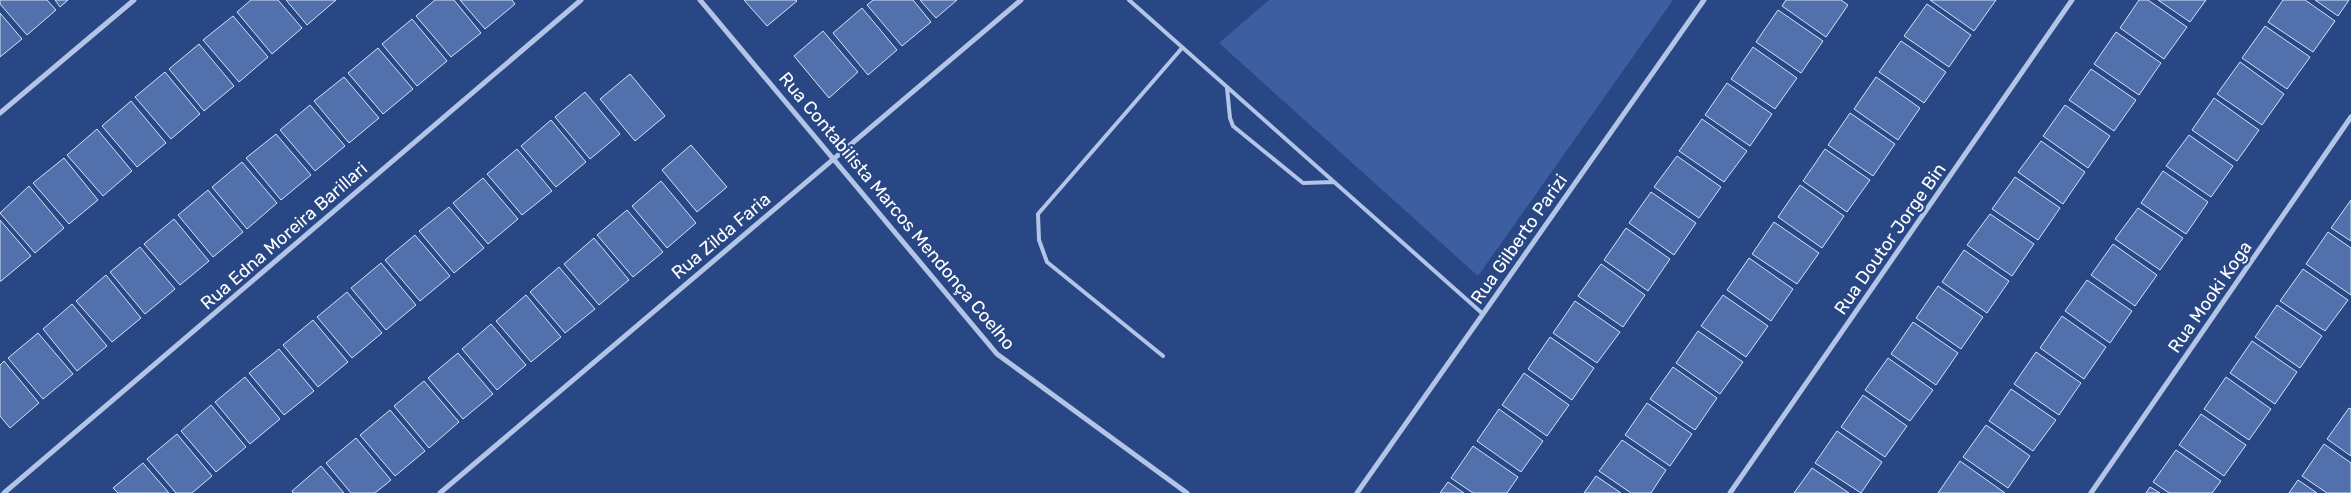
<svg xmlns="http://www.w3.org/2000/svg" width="2351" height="493" font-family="Rubik,sans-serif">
  <rect width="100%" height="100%" fill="#294785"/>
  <path fill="#3d5fa1" d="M1269,0h404l-195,276 -259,-233z"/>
  <path fill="#5170ac" stroke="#d6e1f6" d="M0,0h47l9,10 -29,25 -27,-31z
    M55,0h13l-8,7z
    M251,0h27l24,28 -30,26 -35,-42z
    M286,0h50l-29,25z
    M435,0h19l27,33 -30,24 -35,-41z
    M460,0h52l3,4 -30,25z
    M744,0h52l1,1 -30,25z
    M873,0h40l18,22 -29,24 -35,-41z
    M920,0h37l-21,18z
    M1786,0h55l7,5 -22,32 -44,-31z
    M1930,0h66l-22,31z
    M2139,0h9l39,27 -23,32 -44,-31z
    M2158,0h48l-16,22z
    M2283,0h22l30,21 -22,31 -45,-30z
    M2315,0h34l-11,16z
    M1927,4l44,31 -22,32 -45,-31z
    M862,8l35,42 -29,25 -35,-42z
    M1778,10l45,31 -22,32 -45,-31z
    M0,13l22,26 -22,18z
    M233,16l35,41 -29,25 -36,-42z
    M412,19l35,42 -30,25 -35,-42z
    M2265,26l45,31 -23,32 -45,-31z
    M823,31l35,41 -29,26 -35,-42z
    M2116,32l45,31 -22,32 -45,-31z
    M1901,41l45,31 -22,31 -45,-31z
    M199,44l35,42 -30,25 -35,-42z
    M1753,47l44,31 -22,31 -44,-30z
    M378,48l35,41 -30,25 -35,-41z
    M2240,62l44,32 -22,31 -45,-31z
    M2091,69l45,31 -22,31 -45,-31z
    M165,72l35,42 -29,25 -36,-42z
    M630,74l35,42 -30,25 -35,-42z
    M344,77l35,41 -30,25 -35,-42z
    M1876,77l44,31 -22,32 -44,-31z
    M1727,83l45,31 -22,32 -45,-31z
    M585,92l35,42 -30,25 -35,-42z
    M2214,98l45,32 -22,31 -45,-31z
    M131,101l35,42 -29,24 -35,-41z
    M310,105l35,41 -30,25 -35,-41z
    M2065,105l45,31 -22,32 -45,-32z
    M1850,113l45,31 -22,32 -45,-31z
    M1702,119l45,32 -23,31 -45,-31z
    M551,120l35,42 -30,25 -35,-41z
    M97,129l35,42 -29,25 -36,-41z
    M276,134l35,41 -30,25 -35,-42z
    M2189,135l44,31 -22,31 -45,-31z
    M2041,141l44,31 -22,32 -45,-32z
    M691,145l36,42 -30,25 -35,-42z
    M517,149l35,42 -30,24 -35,-41z
    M1825,149l45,31 -23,32 -44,-31z
    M1677,156l44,31 -22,31 -45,-31z
    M64,158l34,42 -29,24 -36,-41z
    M242,162l35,41 -30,26 -35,-42z
    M2163,171l45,31 -22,32 -45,-31z
    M2015,177l45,31 -22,32 -46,-31z
    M483,178l35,41 -30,25 -35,-41z
    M661,181l35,42 -29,25 -35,-42z
    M1800,185l44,31 -22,32 -44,-31z
    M29,186l35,42 -29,25 -35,-40z
    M208,190l35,42 -30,25 -35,-42z
    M1651,192l45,31 -22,32 -45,-32z
    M2351,200v41l-20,-13z
    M449,207l35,41 -30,25 -35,-42z
    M2138,208l45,30 -23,32 -45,-31z
    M627,210l36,42 -30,25 -36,-42z
    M1990,214l44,30 -22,32 -45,-31z
    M174,219l35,42 -29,24 -36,-41z
    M0,220l31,36 -30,25h-1z
    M1774,222l45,31 -22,31 -45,-30z
    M1626,228l44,31 -22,32 -44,-31z
    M2328,232l23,16v47l-45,-31z
    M415,235l35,41 -30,25 -35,-41z
    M594,238l35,42 -30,25 -35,-41z
    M2113,244l44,31 -22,31 -44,-31z
    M140,247l35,42 -30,25 -35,-42z
    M1964,250l45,31 -22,32 -45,-31z
    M1749,258l44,31 -22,32 -44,-31z
    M381,263l35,42 -30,25 -35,-42z
    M1601,264l44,31 -22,32 -45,-31z
    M559,267l36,42 -30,24 -35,-41z
    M2303,269l45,31 -23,31 -45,-30z
    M106,275l35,43 -29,24 -36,-41z
    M2087,280l45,31 -22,32 -45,-32z
    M1938,286l45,31 -22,32 -45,-31z
    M347,292l35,41 -30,25 -35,-41z
    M526,295l35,42 -30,25 -35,-41z
    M1723,295l45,31 -22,31 -45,-31z
    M1575,301l45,31 -23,31 -44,-30z
    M72,304l35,42 -30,25 -34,-42z
    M2277,305l45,31 -22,32 -45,-31z
    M2062,316l44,31 -22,32 -44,-31z
    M313,320l35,42 -30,25 -35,-42z
    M1913,322l45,31 -22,32 -45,-31z
    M491,324l35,41 -29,25 -35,-41z
    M1698,331l45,31 -23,32 -44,-31z
    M38,333l35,41 -30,25 -35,-41z
    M1550,337l44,31 -22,32 -44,-31z
    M2252,341l45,31 -22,32 -45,-31z
    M279,349l35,42 -30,24 -35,-42z
    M2036,352l45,31 -22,32 -45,-31z
    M458,353l35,41 -30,25 -35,-41z
    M1888,358l45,32 -23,31 -45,-31z
    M4,361l35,42 -29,25 -10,-12v-51z
    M1673,367l44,31 -22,32 -45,-31z
    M1524,373l45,32 -22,31 -45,-31z
    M245,377l35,42 -30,25 -35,-42z
    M2226,377l45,32 -22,31 -45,-31z
    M424,381l35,41 -30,26 -35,-42z
    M2011,389l45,31 -23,31 -44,-30z
    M1863,395l44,31 -22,31 -44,-30z
    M1647,403l45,31 -22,32 -45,-31z
    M211,405l35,42 -30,25 -35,-41z
    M2349,408l2,1v47l-24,-17z
    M1499,409l44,32 -22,31 -44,-31z
    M390,410l35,41 -30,25 -35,-41z
    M2201,414l45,31 -22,31 -45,-31z
    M1986,425l44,31 -22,32 -45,-31z
    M1837,431l45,31 -21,31 -46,-30z
    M177,434l35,42 -20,17h-16l-29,-34z
    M356,438l35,42 -16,13h-24l-25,-30z
    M1622,440l44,30 -15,23h-20l-32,-22z
    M2324,444l27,19v30h-24l-25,-17z
    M1473,446l45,31 -11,16h-34l-22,-15z
    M2176,450l45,31 -9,12h-43l-16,-11z
    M1960,461l45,32h-67z
    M143,463l26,30h-51l-5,-5z
    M321,466l23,27h-51l-1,-2z
    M1812,468l37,25h-55z
    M1596,476l25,17h-37z
    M2298,480l19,13h-28z
    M1448,482l16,11h-24z
    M2150,487l10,6h-14z"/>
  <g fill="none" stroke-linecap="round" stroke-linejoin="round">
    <path stroke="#b3c5e7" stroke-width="4" d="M1129,0l354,314
      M1227,88l3,30 3,8 70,57 31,-1
      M1163,356l-116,-94 -8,-22 -1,-26 144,-166"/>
    <path stroke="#b3c5e7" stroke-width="5" d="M700,0l297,354 190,139
      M0,113l134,-113
      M4,493l577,-493
      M440,493l581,-493
      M1357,493l347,-493
      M1730,493l342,-493
      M2091,493l260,-376"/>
  </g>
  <g text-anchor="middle" stroke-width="4.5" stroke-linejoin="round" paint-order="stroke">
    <g font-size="18" fill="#fff" stroke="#294785">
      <text transform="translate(897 211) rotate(50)" y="6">Rua Contabilista Marcos Mendonça Coelho</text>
      <text transform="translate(284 236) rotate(-41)" y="6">Rua Edna Moreira Barillari</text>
      <text transform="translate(721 236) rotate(-40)" y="6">Rua Zilda Faria</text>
      <text transform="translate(1519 239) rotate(-55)" y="6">Rua Gilberto Parizi</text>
      <text transform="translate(1890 239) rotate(-55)" y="6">Rua Doutor Jorge Bin</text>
      <text transform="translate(2210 297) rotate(-55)" y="6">Rua Mooki Koga</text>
    </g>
  </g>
</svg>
